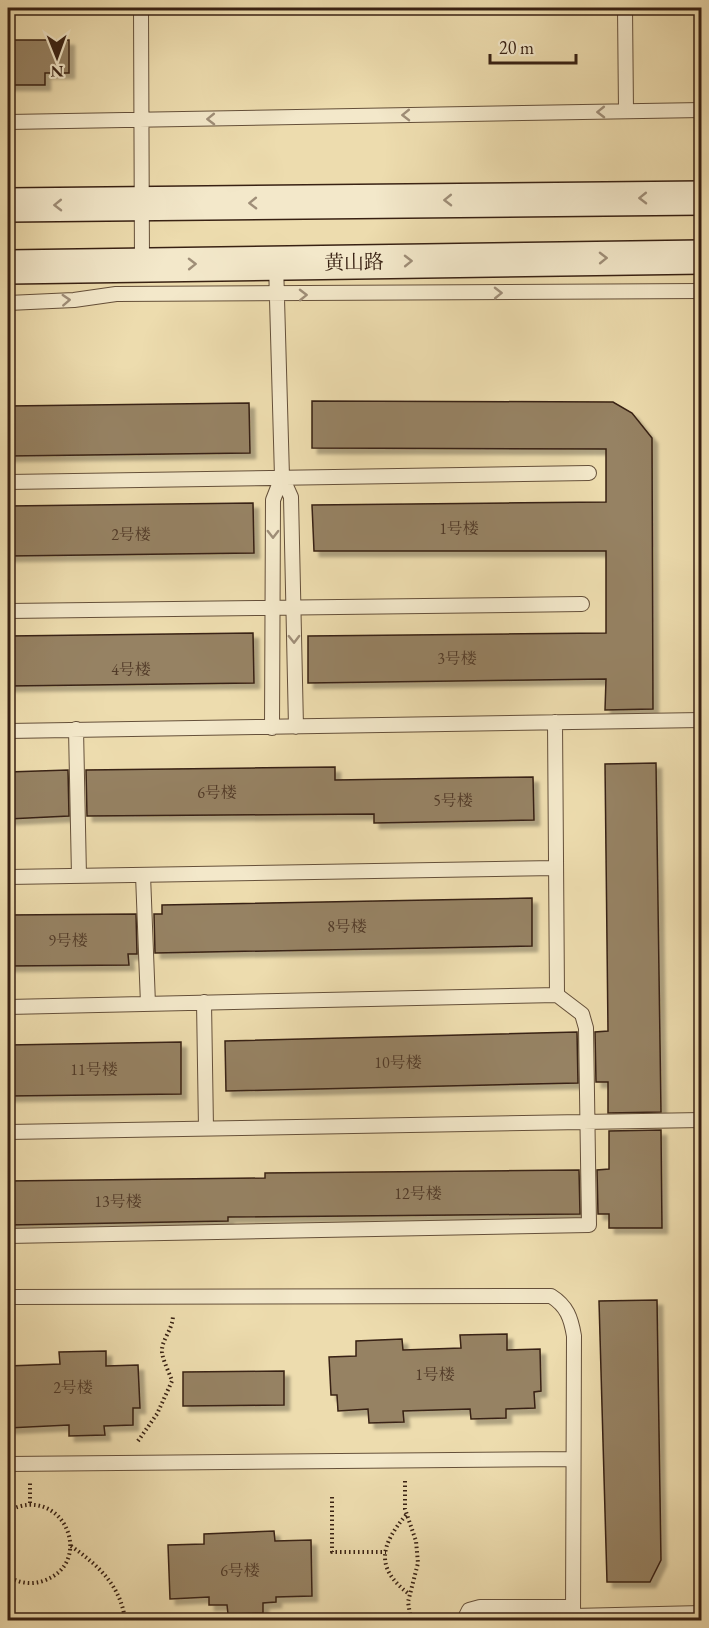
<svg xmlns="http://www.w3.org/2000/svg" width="709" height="1628" font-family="'EB Garamond','Noto Serif SC',serif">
  <defs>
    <filter id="shadow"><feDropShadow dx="5.5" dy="5.5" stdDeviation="1.5" flood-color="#0004"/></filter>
  </defs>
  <rect width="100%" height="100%" fill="#eddcae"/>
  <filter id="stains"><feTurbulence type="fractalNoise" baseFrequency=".00333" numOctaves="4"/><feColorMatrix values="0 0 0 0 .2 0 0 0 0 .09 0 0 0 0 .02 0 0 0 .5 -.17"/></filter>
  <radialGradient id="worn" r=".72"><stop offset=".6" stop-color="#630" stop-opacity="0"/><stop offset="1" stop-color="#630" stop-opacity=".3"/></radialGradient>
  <path fill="#968264" stroke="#382113" stroke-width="1.5" filter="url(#shadow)" d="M8,40h61v33h-24v12h-37z
    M312,401l301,1 19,11 20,25 1,271 -48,1 1,-31 -298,4v-47l298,-3v-82h-292l-2,-46 294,-3v-53l-294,-1z
    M249,403l1,50 -242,3v-50z
    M253,503l1,50 -246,3v-50z
    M253,633l1,50 -246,3v-50z
    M656,763l5,349 -53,1v-31h-12l-1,-50 13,-1 -3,-267z
    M335,767v13l198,-3 1,43 -160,3v-9l-287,2 -1,-46z
    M68,770l1,46 -61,3v-47z
    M532,898v48l-377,7 -1,-39h8v-9z
    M136,914l1,40h-9l1,11 -121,1v-51z
    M577,1032l1,51 -352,8 -1,-50z
    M181,1042v52l-173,2v-51z
    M661,1130l1,98h-53v-14h-11l-1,-44 12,-1v-38z
    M579,1170l1,44 -352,3v4l-220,4v-44l257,-3v-5z
    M657,1300l4,260 -11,22h-43l-8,-281z
    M507,1334v16l33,-1 1,42 -7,1 1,16 -29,1v9l-35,1 -1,-10 -67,2 1,11 -35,1 -1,-14 -30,2 -1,-16h-6l-2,-38 27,-1v-15l46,-2 1,11 58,-2 -1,-13z
    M106,1351v15l32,-1 2,43h-7v17l-29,1 1,9 -36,1v-11l-61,3v-62l52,-2 -1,-12z
    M284,1371v34l-101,1v-34z
    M274,1531l1,10 36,-1 1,56 -36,1v5l-13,1v10l-35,1 -1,-9h-18v-8l-39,2 -2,-54 36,-1v-10z"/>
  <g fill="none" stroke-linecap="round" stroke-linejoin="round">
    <g stroke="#65503a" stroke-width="16">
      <path id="lane" d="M141,8l1,257
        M625,8l1,103
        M8,122l694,-12
        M276,263l6,214 9,20 5,230
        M8,303l66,-3 42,-6 586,-3
        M8,482l581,-9
        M8,611l574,-7
        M555,722l2,273
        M272,728l1,-228 9,-23
        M76,729l3,147
        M8,731l694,-11
        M143,875l5,129
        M8,877l548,-9
        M204,1002l2,126
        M8,1007l549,-12 25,19 4,14 3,197 -581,11
        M8,1132l694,-12
        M8,1297l543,-1c16,10 20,22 23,40l-1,284
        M8,1464l565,-5
        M573,1616l129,-3
        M464,1620l5,-10 11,-3h92"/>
    </g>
    <g stroke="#382113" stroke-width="36">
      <path id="secondary" d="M8,205l694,-7
        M8,267l694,-10"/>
    </g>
    <path stroke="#382113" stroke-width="4" stroke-dasharray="1.5 3" stroke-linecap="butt" d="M138,1441l19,-27 15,-33c-3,-9 -9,-20 -10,-29 -1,-12 11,-22 11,-37
      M405,1481v28l11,32 2,22 -10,39 3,18
      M332,1497v55h54
      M30,1503v-20
      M8,1511c55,-29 89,52 35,70 -12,4 -25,2 -35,-5
      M406,1515c-26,31 -31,53 3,79
      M71,1546c27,19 50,40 54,74"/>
    <use href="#lane" stroke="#f3e8ca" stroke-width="14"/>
    <use href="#secondary" stroke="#f3e8ca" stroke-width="33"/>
  </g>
  <defs><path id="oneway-chevron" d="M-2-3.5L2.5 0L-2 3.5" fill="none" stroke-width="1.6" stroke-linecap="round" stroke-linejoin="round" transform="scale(1.5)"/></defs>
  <g stroke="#9f8e78">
    <use href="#oneway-chevron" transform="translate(601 112) rotate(179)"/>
    <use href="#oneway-chevron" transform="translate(406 115) rotate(179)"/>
    <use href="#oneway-chevron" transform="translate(211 119) rotate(179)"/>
    <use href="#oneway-chevron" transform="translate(643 198) rotate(179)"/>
    <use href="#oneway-chevron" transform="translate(448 200) rotate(179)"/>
    <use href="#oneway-chevron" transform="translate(253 203) rotate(179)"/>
    <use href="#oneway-chevron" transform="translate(58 205) rotate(179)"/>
    <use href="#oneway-chevron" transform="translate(603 258) rotate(-1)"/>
    <use href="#oneway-chevron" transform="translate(408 261) rotate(-1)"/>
    <use href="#oneway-chevron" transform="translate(192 264) rotate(-1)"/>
    <use href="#oneway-chevron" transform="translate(498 293) rotate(-1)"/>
    <use href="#oneway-chevron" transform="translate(303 295) rotate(-1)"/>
    <use href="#oneway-chevron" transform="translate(66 300) rotate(-3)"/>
    <use href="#oneway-chevron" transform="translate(273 534) rotate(90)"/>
    <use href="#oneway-chevron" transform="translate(294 639) rotate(89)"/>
  </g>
  <g text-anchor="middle" stroke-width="6" stroke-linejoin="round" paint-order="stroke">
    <g font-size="16" fill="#503927">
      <text x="459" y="534">1号楼</text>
      <text x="131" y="540">2号楼</text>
      <text x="457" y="664">3号楼</text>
      <text x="131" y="675">4号楼</text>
      <text x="217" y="798">6号楼</text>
      <text x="453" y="806">5号楼</text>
      <text x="347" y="932">8号楼</text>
      <text x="68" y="946">9号楼</text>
      <text x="398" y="1068">10号楼</text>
      <text x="94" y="1075">11号楼</text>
      <text x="418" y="1199">12号楼</text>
      <text x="118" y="1207">13号楼</text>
      <text x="435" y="1380">1号楼</text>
      <text x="73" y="1393">2号楼</text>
      <text x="240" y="1576">6号楼</text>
    </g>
    <g font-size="20" fill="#382113" stroke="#f3e8ca">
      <text transform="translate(354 262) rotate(-1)" y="7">黄山路</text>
    </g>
  </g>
  <rect width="709" height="1628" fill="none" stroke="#eddcae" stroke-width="30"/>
  <rect x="9" y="9" width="691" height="1610" fill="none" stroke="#382113" stroke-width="3"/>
  <rect x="15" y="15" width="679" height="1598" fill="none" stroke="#382113" stroke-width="1.5"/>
  <g transform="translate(57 57) rotate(179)" stroke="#f3e8ca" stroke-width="4.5" paint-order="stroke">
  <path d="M0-4.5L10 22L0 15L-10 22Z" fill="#382113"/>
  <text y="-9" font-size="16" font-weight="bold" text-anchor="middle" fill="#382113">N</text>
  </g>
  <path d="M490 54v9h86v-9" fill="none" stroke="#382113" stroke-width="3"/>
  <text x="499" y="54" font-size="18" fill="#382113" stroke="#f3e8ca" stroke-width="4.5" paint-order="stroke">20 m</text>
  <rect width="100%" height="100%" filter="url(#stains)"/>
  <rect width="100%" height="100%" fill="url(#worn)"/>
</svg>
